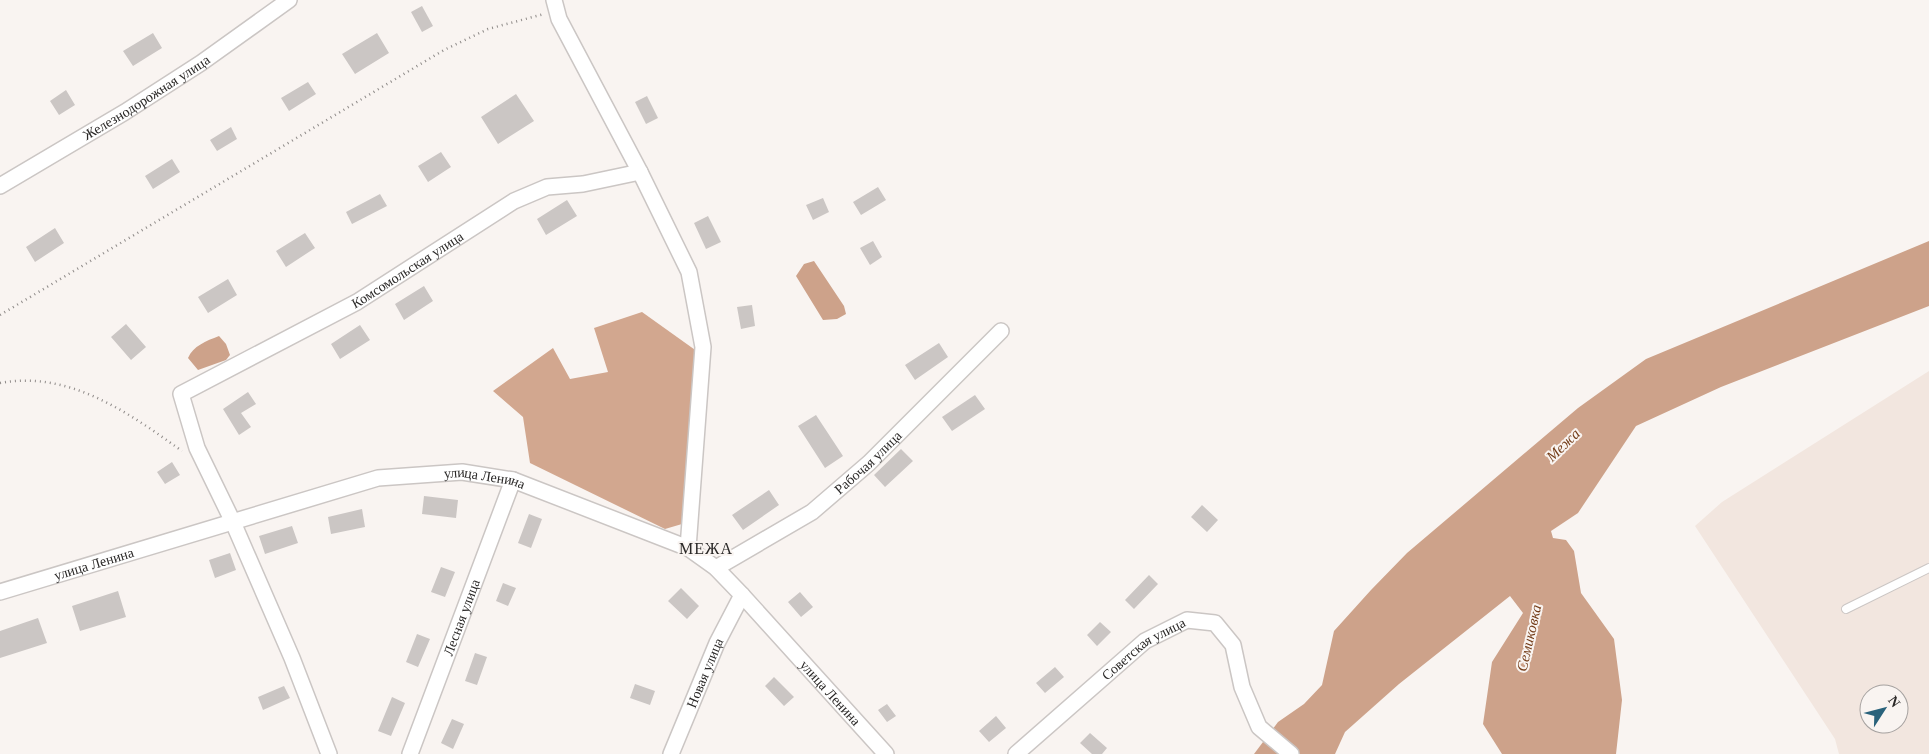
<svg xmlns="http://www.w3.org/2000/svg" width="1929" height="754" font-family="'Times New Roman',serif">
  <rect width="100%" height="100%" fill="#f9f4f1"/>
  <path fill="#f2e6df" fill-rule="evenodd" d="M1929,371v383h-90l-4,-15 -140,-213 27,-24zM1869,694h30v30h-30z"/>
  <path fill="#d2a78f" d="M642,312l56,40 -16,172 -17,5 -135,-66 -7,-46 -30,-26 60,-43 17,31 38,-7 -14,-44z"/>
  <path fill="#cda28a" d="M1929,241v65l-208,81 -85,39 -58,87 -27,18 2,7 13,2 8,11 7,42 33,46 8,61 -6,54h-114l-19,-30 9,-62 31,-49 -13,-17 -111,88 -54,48 -10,22h-81l24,-32 26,-18 18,-19 12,-54 37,-41 36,-37 171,-145 68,-49z
    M814,261l30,45 2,8 -9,5 -14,1 -27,-44 8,-12z
    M219,336l7,8 4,11 -4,5 -28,10 -10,-12c5,-12 18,-17 31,-22z"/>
  <path fill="#cbc6c4" d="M422,6l11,20 -11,6 -11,-20z
    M153,33l9,15 -29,18 -10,-15z
    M377,33l12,20 -34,21 -13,-20z
    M308,82l8,12 -27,17 -8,-13z
    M66,90l9,15 -16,10 -9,-14z
    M516,94l18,27 -36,23 -17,-27z
    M647,96l11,22 -12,6 -11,-22z
    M231,127l6,12 -20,12 -7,-11z
    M441,152l10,15 -23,15 -10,-16z
    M172,159l8,13 -27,17 -8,-13z
    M878,187l8,13 -25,15 -8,-13z
    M380,194l7,12 -35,18 -6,-12z
    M823,198l6,14 -16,8 -7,-15z
    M567,200l10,16 -31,19 -9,-16z
    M708,216l13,26 -15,7 -12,-26z
    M55,228l9,15 -29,19 -9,-15z
    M305,233l10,15 -29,19 -10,-16z
    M873,241l9,16 -12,8 -10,-17z
    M228,279l9,16 -29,18 -10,-16z
    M424,286l9,15 -29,19 -9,-16z
    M752,305l3,21 -14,3 -4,-22z
    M126,324l20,23 -15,13 -20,-23z
    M360,325l10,15 -30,19 -9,-15z
    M939,343l9,14 -33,23 -10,-15z
    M248,392l8,12 -15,9 10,14 -12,8 -16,-26z
    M975,395l10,14 -33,22 -10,-14z
    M816,415l27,41 -18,12 -27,-42z
    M901,449l12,12 -28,26 -11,-12z
    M172,462l8,13 -15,9 -8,-12z
    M769,490l10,15 -36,25 -11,-15z
    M424,496l34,4 -2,18 -34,-4z
    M1202,505l16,15 -11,12 -16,-15z
    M362,509l3,18 -34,7 -3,-17z
    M529,514l13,5 -11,29 -13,-5z
    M292,526l6,17 -33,11 -6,-18z
    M230,553l6,17 -21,8 -6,-18z
    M441,567l14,5 -10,25 -14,-5z
    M1149,575l9,9 -24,25 -9,-9z
    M503,583l13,5 -8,18 -12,-5z
    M681,588l18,18 -12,13 -19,-18z
    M118,591l8,26 -46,14 -8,-25z
    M800,592l13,15 -12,10 -13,-15z
    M38,618l9,25 -47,15v-27z
    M1100,622l11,10 -14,14 -10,-11z
    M417,634l13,5 -12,28 -12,-5z
    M475,653l12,4 -10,28 -12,-4z
    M1055,667l9,10 -19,16 -9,-10z
    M774,677l20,20 -10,9 -19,-20z
    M635,684l20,7 -5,14 -20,-7z
    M284,686l6,12 -27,12 -5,-13z
    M392,697l13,6 -14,33 -13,-5z
    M887,704l9,12 -9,6 -9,-12z
    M996,716l10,12 -17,14 -10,-11z
    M452,719l12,5 -11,25 -12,-6z
    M1090,733l17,15 -5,6h-10l-12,-11z"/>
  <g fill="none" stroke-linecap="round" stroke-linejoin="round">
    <g stroke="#cbc6c4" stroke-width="10">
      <path id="lane" d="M1846,609l83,-41"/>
    </g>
    <g stroke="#cbc6c4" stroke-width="18">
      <g id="street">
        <path d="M554,0l5,19 81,153 49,100 14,75 -15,201"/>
        <path id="s1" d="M0,186l125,-74 76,-49 88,-63"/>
        <path id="s2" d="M716,568l96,-56 57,-49 132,-132"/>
        <path id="s3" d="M0,592l378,-114 84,-6 51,8 175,68 28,20 26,27 144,159"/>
        <path id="s4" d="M329,754l-37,-96 -60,-138 -35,-72 -16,-54 176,-92 157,-101 33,-14 36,-3 57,-12"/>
        <path id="s5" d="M410,754l103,-274"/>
        <path id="s6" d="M671,754l46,-111 25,-48"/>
        <path id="s7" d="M1016,754l129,-113 42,-21 28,3 18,22 9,42 17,40 32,27"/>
      </g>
    </g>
    <path stroke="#8f8b89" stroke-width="2.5" stroke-dasharray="1 4" stroke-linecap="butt" d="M0,315l444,-265 44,-21 56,-15
      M0,383c69,-13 129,30 182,68"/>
    <use href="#lane" stroke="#fff" stroke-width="8"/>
    <use href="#street" stroke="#fff" stroke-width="15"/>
  </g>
  <g text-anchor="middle" stroke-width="4" stroke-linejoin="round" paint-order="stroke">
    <g font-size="14" fill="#2a2827" stroke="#f9f4f1">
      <text dy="5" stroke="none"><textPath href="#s1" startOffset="171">Железнодорожная улица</textPath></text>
      <text dy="5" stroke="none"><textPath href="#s4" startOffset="648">Комсомольская улица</textPath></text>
      <text dy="5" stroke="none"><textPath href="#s2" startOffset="186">Рабочая улица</textPath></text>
      <text dy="5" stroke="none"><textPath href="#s3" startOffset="502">улица Ленина</textPath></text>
      <text dy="5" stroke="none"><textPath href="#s3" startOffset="98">улица Ленина</textPath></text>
      <text dy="5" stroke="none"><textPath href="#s5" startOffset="146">Лесная улица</textPath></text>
      <text dy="5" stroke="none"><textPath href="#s7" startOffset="166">Советская улица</textPath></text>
      <text dy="5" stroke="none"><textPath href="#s6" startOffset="88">Новая улица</textPath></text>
      <text dy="5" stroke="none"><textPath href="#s3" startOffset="922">улица Ленина</textPath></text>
    </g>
    <g font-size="15" font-style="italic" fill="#743d19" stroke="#f9f4f1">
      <text transform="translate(1563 445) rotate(-44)" y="5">Межа</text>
      <text transform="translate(1529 638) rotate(-77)" y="5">Семиковка</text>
    </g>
    <g font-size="16" letter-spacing="1" fill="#2a2827" stroke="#f9f4f1">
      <text x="706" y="554">МЕЖА</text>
    </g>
  </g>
  <g transform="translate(1884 709) rotate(54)"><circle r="24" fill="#f9f4f1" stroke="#a6a2a0"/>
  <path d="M0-4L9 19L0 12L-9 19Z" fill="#29627b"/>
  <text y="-8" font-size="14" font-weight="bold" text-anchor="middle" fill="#2a2827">N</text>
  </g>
</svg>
